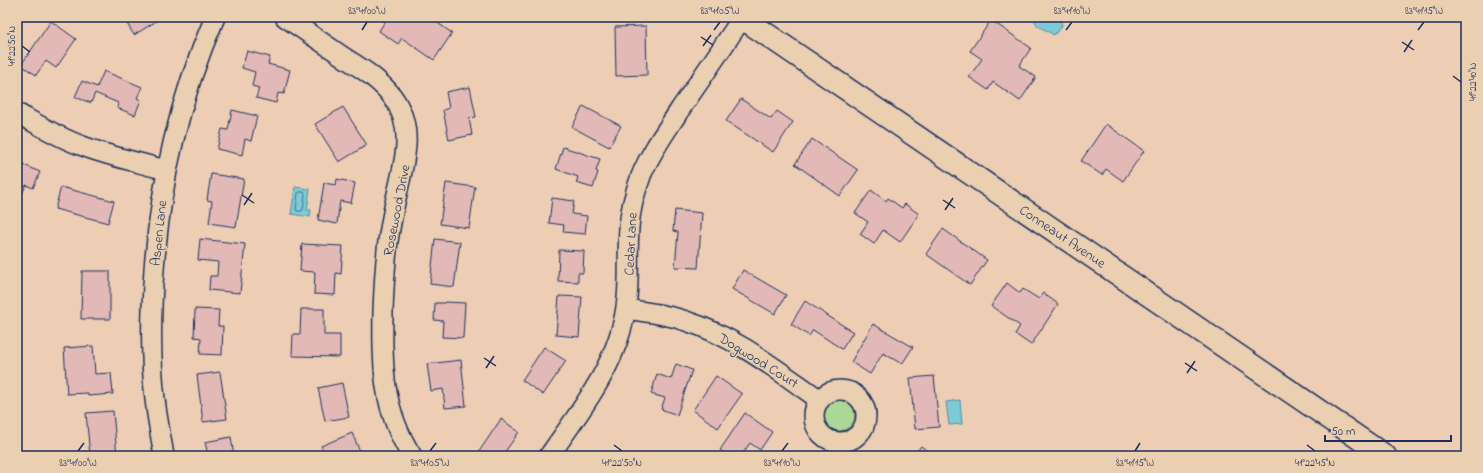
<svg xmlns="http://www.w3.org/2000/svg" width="1483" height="473" font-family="'Indie Flower',sans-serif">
  <rect width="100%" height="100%" fill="#edceb4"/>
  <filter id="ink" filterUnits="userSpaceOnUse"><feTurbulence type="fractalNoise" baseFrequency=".025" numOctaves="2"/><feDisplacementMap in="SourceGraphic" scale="8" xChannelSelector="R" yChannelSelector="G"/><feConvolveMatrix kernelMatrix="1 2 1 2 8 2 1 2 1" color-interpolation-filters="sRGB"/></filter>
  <g filter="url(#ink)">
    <path fill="#abd896" stroke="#63847a" d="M823 415a16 16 0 1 1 32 0a16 16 0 1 1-32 0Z"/>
    <path fill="#7bcbd6" stroke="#558da6" d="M1032,17h28l2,9 -8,9 -16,-9z
      M295,187l15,2 -3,21h4l-1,7 -19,-3z
      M960,400l2,24 -13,1 -3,-23z"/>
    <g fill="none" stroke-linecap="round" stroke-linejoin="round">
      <path stroke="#416d8e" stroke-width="1" d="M300,192h4l1,2 -2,16 -2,1h-4l-1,-2 2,-16z"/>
    </g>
    <path fill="#e3b9b8" stroke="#1b2f5e" d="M123,17h40l-29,18z
      M388,17h45l-1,2 20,14 -18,27 -32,-22 -4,6 -19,-13z
      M991,20l40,28 -12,18 17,11 -16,24 -27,-19 -5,8 -19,-13 13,-18 -12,-8z
      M51,21l25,18 -20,29 -10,-7 -10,14 -15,-10z
      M646,26l1,49 -31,1 -1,-49z
      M247,51l23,6 -2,7 22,6 -6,24 -6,-1 -2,10 -20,-5 3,-10 -7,-2 3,-14 -13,-4z
      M104,71l38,16 -5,11 4,2 -6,15 -18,-7 1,-5 -23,-10 -4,10 -16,-6 7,-16 15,6z
      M470,87l6,30 -7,1 3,17 -23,5 -6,-30 6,-2 -3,-16z
      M741,99l30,20 6,-8 16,11 -20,30 -47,-31z
      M583,106l38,20 -12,21 -37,-20z
      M343,107l24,38 -28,17 -24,-38z
      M232,110l25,6 -6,25 -6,-2 -3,16 -25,-6 5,-20 6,1z
      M1106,124l38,27 -21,30 -17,-12 -4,6 -21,-14z
      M812,139l46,31 -18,26 -45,-32z
      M563,147l37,12 -4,12 2,1 -5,16 -17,-5 2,-6 -22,-8z
      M24,165l16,7 -7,16 -7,-3 -7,16 -2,-1v-24l1,1z
      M211,174l33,5 -8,48 -27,-4 3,-22 -5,-1z
      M337,179l18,4 -4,20 -11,-2 -3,23 -19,-4 6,-37 12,2z
      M446,183l29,4 -6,41 -29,-4z
      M61,187l53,14 -6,22 -53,-14z
      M871,190l15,11 2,-3 14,10 3,-4 14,10 -19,28 -17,-12 -9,14 -14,-10 8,-12 -13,-9z
      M552,198l22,3 -2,13 15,2 -2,18 -22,-2 1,-7 -15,-2z
      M675,210l27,3 -4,55 -23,-1 3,-35 -5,-1z
      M943,229l44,31 -17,25 -44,-31z
      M200,239l45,5 -5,49 -31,-3 1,-14h7l1,-14 -20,-2z
      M435,239l25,3 -6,45 -24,-3z
      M302,244l41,2 -2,28 -5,-1 -1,22 -21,-1 1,-22 -15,-1z
      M559,250l25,1 -1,22h-5v9l-20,-1z
      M743,270l43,25 -11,19 -43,-25z
      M82,271h28v48h-29z
      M1007,283l13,10 3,-4 16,10 4,-6 15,11 -27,41 -16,-11 5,-8 -29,-20z
      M559,296l23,1 -3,40 -23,-2z
      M805,301l48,31 -11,17 -29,-19 -4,6 -18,-12z
      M445,302l20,1 -2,35 -21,-1 1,-16 -9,-1 1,-17h10z
      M195,309l24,1 -1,16h5l-1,29 -22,-1 1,-16 -7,-1z
      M301,309h23v26h16v22l-48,-1 1,-22h7z
      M873,324l40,23 -11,17 -19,-11 -13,21 -19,-12z
      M93,346l2,28 16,-1 2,21 -25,2v-3l-21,1 -3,-46z
      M544,347l22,14 -23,34 -21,-15z
      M461,360l5,46 -21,2 -2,-19 -12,2 -4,-27z
      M676,364l16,6 -15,45 -16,-6 4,-11 -14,-4 6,-20 14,5z
      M220,372l7,47 -24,3 -6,-47z
      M716,376l26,18 -24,34 -25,-18z
      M934,376l5,51 -24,2 -5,-51z
      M342,383l7,34 -24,4 -7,-33z
      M113,411l4,45h-27l-4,-43z
      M745,413l27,19 -12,18 -10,-7 -9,13h-12l-9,-6z
      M501,419l18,13 -17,24h-26z
      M352,433l10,23h-36l-5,-10z
      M231,437l3,19h-26l-3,-14z
      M921,446l12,10h-20z"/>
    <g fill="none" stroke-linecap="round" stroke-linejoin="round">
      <g stroke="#1b2f5e" stroke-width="22">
        <path id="street" d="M285,17c20,14 40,27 60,41 17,11 34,21 47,38 23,31 13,63 5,98 -3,13 -6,28 -8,41 -4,25 -5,50 -6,76 -1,52 -1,99 29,145
          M17,113c20,11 41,24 63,32 28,11 57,17 86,25
          M626,309c20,3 41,5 60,12 50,16 91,49 134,79
          M814 416a26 26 0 1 1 52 0a26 26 0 1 1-52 0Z
          M164,456c-3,-19 -7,-38 -9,-57 -5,-43 -4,-87 -1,-130 7,-90 25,-169 61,-252
          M549,456c32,-46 69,-92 77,-149 4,-26 1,-52 3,-79 1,-17 6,-36 12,-52 10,-25 26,-46 40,-68 21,-30 41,-60 61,-90"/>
      </g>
      <g stroke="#1b2f5e" stroke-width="25">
        <path id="secondary" d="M741,17l644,439"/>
      </g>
      <use href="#street" stroke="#eacfb1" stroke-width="19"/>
      <use href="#secondary" stroke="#eacfb1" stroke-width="22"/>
    </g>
  </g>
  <path fill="none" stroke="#1b2f5e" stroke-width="1.5" d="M362,30l5,-8M714,30l6,-8M1066,30l6,-8M1418,30l6,-8M701,37l12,8M1402,42l12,8M22,46l8,6M703,46l8,-11M1404,52l8,-12M1453,76l8,6M242,195l12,8M943,200l12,8M244,205l8,-12M945,210l8,-12M484,358l12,8M1185,363l12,8M486,368l8,-12M1187,373l8,-12M614,445l8,6M1307,445l8,6M78,451l6,-8M430,451l6,-8M782,451l6,-8M1135,451l5,-8"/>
  <g text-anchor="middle" stroke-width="3" stroke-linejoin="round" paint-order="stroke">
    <g font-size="14" fill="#1b2f5e" stroke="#eacfb1">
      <text transform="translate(396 210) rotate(-79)" y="5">Rosewood Drive</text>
      <text transform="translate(158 233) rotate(-84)" y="5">Aspen Lane</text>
      <text transform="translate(1063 236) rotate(34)" y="5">Conneaut Avenue</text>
      <text transform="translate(630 244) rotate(-87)" y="5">Cedar Lane</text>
      <text transform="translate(759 360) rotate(32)" y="5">Dogwood Court</text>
    </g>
  </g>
  <rect width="1483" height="473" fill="none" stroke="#eacfb1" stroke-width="44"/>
  <path d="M1325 435v6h126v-6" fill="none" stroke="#1b2f5e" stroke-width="2"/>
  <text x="1331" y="435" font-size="12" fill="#1b2f5e" stroke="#eacfb1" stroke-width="3" paint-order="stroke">50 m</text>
  <rect x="22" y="22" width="1439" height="429" fill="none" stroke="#1b2f5e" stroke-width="1.5"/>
  <g font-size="10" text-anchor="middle" fill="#1b2f5e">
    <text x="367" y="14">83°41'00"W</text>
    <text x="720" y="14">83°41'05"W</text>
    <text x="1072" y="14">83°41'10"W</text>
    <text x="1424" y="14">83°41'15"W</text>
    <text transform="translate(11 46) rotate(-90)" y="4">41°22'50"N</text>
    <text transform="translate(1472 82) rotate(-90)" y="4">41°22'40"N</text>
    <text x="78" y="466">83°41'00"W</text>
    <text x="430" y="466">83°41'05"W</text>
    <text x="622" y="466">41°22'50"N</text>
    <text x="782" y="466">83°41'10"W</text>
    <text x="1135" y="466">83°41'15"W</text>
    <text x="1315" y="466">41°22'45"N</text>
  </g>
</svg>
